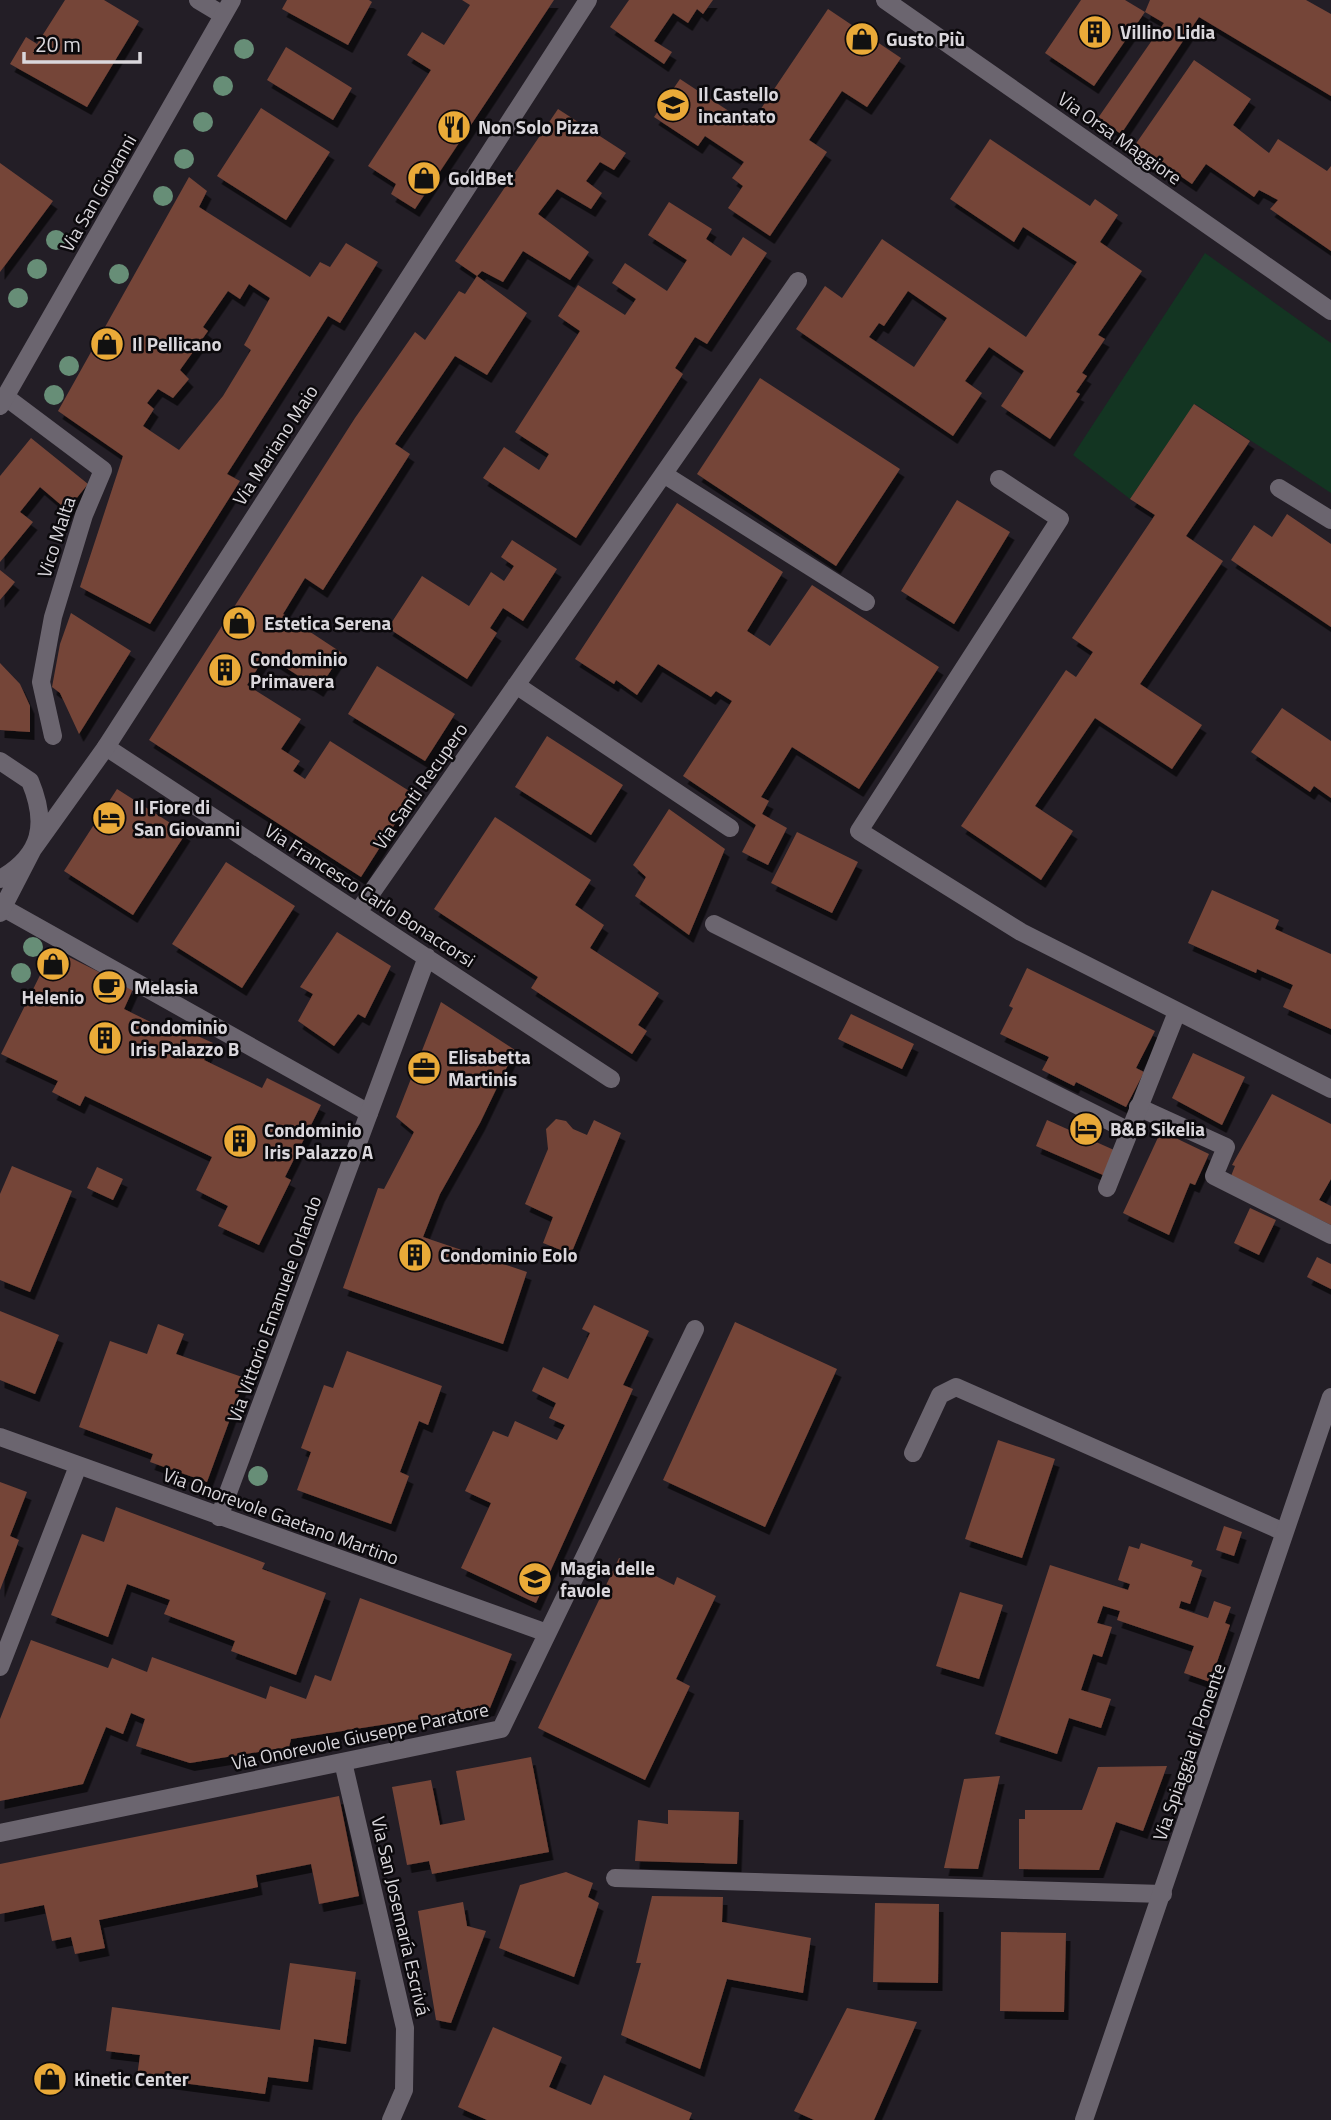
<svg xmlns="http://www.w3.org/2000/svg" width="1331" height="2120" font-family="'Titillium Web',sans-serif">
  <defs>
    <filter id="shadow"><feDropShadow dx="4.5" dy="8" stdDeviation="0" flood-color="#0009"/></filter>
  </defs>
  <rect width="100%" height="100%" fill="#231e26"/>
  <path fill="#133522" d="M1205,253l126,90v150l-136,-89 -65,95 -57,-44z"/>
  <path fill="#754538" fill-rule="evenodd" filter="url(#shadow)" d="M65,0h39l35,21 -52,86 -77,-43 16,-27 11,7z
    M287,0h82l3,2 -24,43 -66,-36z
    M462,0h92l-139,209 -24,-15 5,-10 -28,-18 63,-96 -24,-15 15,-23 22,13 26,-40z
    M629,0h84l-10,14 -6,-5 -9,14 -15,-10 -19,28 18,11 -8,12 -54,-37z
    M1081,0h44l20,12 -51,74 -49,-33z
    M1150,0h156l25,14v82l-132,-79 -78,117 -23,-16 66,-95 -19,-11z
    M828,9l73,49 -34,49 -25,-16 -33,49 18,12 -57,84 -42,-28 15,-22 -11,-8 12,-16 -39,-26 -7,10 -44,-29 26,-38 70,46z
    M286,47l66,41 -19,32 -66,-40z
    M1194,60l57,39 -18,26 36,28 9,-14 49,32 4,-5v85l-61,-42 8,-9 -19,-10 -5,7 -48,-33 -14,20 -57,-39z
    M261,108l69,44 -44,68 -69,-44z
    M558,109l68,44 -12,17 -14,-8 -14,19 16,12 -11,16 -34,-20 -19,25 51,38 -19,28 -47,-29 -20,31 -21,-11 -5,5 -22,-15z
    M990,139l100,67 5,-7 23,16 -18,27 42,29 -44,64 7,4 -23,34 5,3 -11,16 4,2 -30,45 -49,-33 23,-35 -35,-24 -24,34 17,12 -29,43 -157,-107 29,-43 17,12 40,-59 144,98 51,-75 -54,-35 -9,15 -64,-43zM908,291l39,27 -33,49 -45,-30 10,-14 5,3z
    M0,163l53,38 -53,71z
    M189,177l18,14 -8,16 111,70 10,-15 10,5 16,-24 32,19 -38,61 -12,-7 -101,158 13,7 -90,143 -70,-37 43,-131 -65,-45zM249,284l21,14 -26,47 7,5 -28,46 -44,54 -36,-24 11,-17 -7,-6 11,-14 15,9 16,-19 -9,-9 28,-39 -5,-4 25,-36 12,8z
    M669,202l43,27 -6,10 25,17 12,-19 24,16 -60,91 -12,-7 -20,31 8,6 -107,164 -93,-60 21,-31 35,23 10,-16 -34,-22 65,-101 -22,-15 20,-31 47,30 11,-16 -24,-16 13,-20 42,28 20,-31 -39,-25z
    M477,276l50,37 -40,62 -32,-19 -60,88 15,10 -87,136 -18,-12 -22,36 59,39 -23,36 -53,-34 -19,30 54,34 -20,30 19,12 -7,10 12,8 25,-38 84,53 -53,83 -212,-137 206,-322 60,-86 10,8 34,-49 6,3z
    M760,378l140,91 -64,97 -139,-92z
    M1194,404l56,37 -64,95 37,25 -83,123 62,41 -30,44 -77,-51 -60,88 38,25 -32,49 -80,-54 105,-156 10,7 17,-25 -21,-14 83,-123 -25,-16z
    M31,438l57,46 -21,26 -27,-23 -20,25 13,10 -33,40v-86z
    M957,500l53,32 -56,92 -53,-33z
    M677,503l106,69 -36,59 23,15 42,-61 127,82 -80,122 -67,-42 -31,50 8,4 -7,13 25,14 -19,37 -26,-13 14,-27 -73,-49 49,-75 -16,-10 -5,6 -53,-33 -21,31 -21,-15 -2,4 -39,-25z
    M1287,514l44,30v83l-100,-67 23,-35 18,12z
    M512,540l45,29 -34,52 -20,-13 -13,20 7,5 -30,46 -79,-51 34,-52 47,30 22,-34 13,9 10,-15 -13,-9z
    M0,570l15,12 -15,18z
    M71,613l60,38 -52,83 -19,-41 -8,-6 8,-43z
    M0,663l20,21 10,22v26l-30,-2z
    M377,666l78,48 -30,47 -77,-47z
    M1282,708l49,33v57l-17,-12 -4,6 -59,-40z
    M547,736l76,49 -32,50 -76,-48z
    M117,789l69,44 -53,82 -69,-44z
    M669,809l56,40 -36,86 -54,-39 11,-19 -13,-12z
    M495,817l96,63 -16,25 29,20 -14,23 69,45 -21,32 9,6 -15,23 -101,-66 7,-11 -104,-68z
    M797,832l61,30 -26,51 -61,-30z
    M226,862l69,44 -53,82 -70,-44z
    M1212,890l67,30 -4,9 56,25v75l-48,-22 10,-22 -36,-16 -1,4 -68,-30z
    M337,932l54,34 -26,52 -7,-4 -24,32 -36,-25 15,-27 -13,-7z
    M53,949l80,40 -9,20 49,24 3,-7 37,17 -9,17 58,28 5,-10 54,27 -36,72 6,3 -32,65 -41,-19 10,-20 -32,-16 16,-33 -127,-61 -5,10 -28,-14 6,-11 -57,-27z
    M1027,968l128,63 -19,37 8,4 -18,35 -50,-25 -2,4 -32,-16 7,-13 -49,-23 13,-26 -4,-2z
    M441,1002l74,48 -35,73 -40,71 -17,43 104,35 -24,72 -160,-56 35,-100 6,1 30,-57 -18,-15z
    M851,1014l63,30 -12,25 -64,-30z
    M1193,1053l52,24 -23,48 -50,-27z
    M1272,1094l59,30v55l-12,21 12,6v19l-100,-49 4,-10 -3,-1z
    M556,1119l10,2 7,8 14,6 7,-15 27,13 -50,121 -28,-11 10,-26 -28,-13 23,-55 -2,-20z
    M1047,1120l67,30 -11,25 -67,-29z
    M1161,1131l48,23 -14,31 -5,-2 -21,52 -46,-22z
    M12,1166l60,25 -42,101 -30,-12v-86z
    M97,1167l26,12 -10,21 -26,-12z
    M1250,1208l26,12 -17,35 -25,-12z
    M1317,1257l14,7v25l-24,-12z
    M594,1305l55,26 -26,54 10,4 -97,214 -75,-35 30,-65 -26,-12 28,-60 15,6 7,-16 42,19 8,-15 -16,-7 7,-15 -24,-12 11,-24 25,12 22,-46 -8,-4z
    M0,1311l59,24 -24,59 -35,-14z
    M735,1322l102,47 -72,158 -102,-47z
    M158,1324l26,10 -8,20 69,24 -38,104 -57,-20 3,-8 -74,-27 31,-86 37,13z
    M347,1351l95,35 -14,39 -9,-4 -19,51 9,4 -18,48 -94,-34 14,-38 -10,-4 23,-63 9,3z
    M998,1440l57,19 -33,99 -57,-19z
    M0,1482l27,10 -17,44 9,4 -19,50z
    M116,1507l149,56 -3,6 64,24 -30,82 -65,-24 4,-10 -71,-27 6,-14 -43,-16 -19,53 -57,-22 31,-81 22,8z
    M1224,1526l18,6 -8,24 -18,-6z
    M1141,1543l52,18 -2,5 11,4 -12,34 -9,-3 -2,7 29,10 6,-17 17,6 -6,16 5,2 -20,57 -26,-9 10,-27 -77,-26 3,-9 -17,-5 -6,17 15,4 -10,30 -9,-3 -12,36 30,9 -10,29 -32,-10 -12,36 -62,-20 55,-169 78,25 2,-6 -12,-4 11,-34 10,3z
    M619,1558l55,27 3,-8 39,19 -40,83 14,7 -45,94 -107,-52z
    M960,1592l43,13 -24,74 -43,-13z
    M360,1598l152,56 -22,54 -199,31 -2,8 -99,16 -54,-17 9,-27 -14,-6 -8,21 -17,-7 -23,57 -83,17v-82l31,-79 77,28 4,-10 35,14 5,-15 114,42 4,-13 36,13 9,-24 16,6z
    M531,1757l18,95 -117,22 -3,-13 -22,4 -15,-78 39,-7 9,45 25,-5 -9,-49z
    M1167,1766l-24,65 -27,-9 -17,48 -80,-1v-50h6v-9h57l16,-43z
    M1000,1776l-22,93 -34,-1 20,-89z
    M339,1796l20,100 -40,8 -8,-40 -55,11 2,12 -159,33 6,28 -30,6 -4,-17 -19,4 -8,-36 -44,9v-50z
    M668,1810l71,2 -2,52 -102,-3 3,-41 30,4z
    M566,1872l27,11 -5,14 11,6 -25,74 -75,-29 21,-63z
    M652,1896l71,1 -1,25 89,16 -8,55 -76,-14 -27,90 -79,-34 20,-72h-5z
    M463,1902l4,24 19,5 -35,92 -15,-3 -18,-109z
    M875,1903l64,1 -1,79 -65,-1z
    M1001,1932l65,1 -2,79 -64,-1z
    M290,1963l66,9 -10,72 -32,-5 -6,43 -40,-5 -3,17 -128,-17 3,-22 -34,-4 6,-44 168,23z
    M847,2008l70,14 -43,98h-60l-20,-9z
    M493,2027l69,30 -13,30 42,18 13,-30 88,38 -3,7h-202l-29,-13z"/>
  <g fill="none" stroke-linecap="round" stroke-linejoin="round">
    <path stroke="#6b656f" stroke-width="18" d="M1279,488l52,32
      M2,907l367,206
      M1138,1107l88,40 -12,29 117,59
      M615,1878l548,16"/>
    <path stroke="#6b656f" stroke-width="18" d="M7,398l96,72 -19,45 -31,102 -12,65 12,54"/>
    <path stroke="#6b656f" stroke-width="18" d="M198,0l25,15
      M665,475l201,127
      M999,479l61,40 -201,312 162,101 310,157
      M516,685l214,143
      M106,747l505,332
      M358,912l440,-631
      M714,924l415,207
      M1107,1188l70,-176
      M0,1437l547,196
      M913,1453l27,-58 16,-8 328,145
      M219,1517l208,-560
      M0,1667l78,-201
      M343,1762l62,266 -1,62 -13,30
      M0,1833l501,-104 194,-400"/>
    <path stroke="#6b656f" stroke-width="18" d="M885,0l446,311
      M0,406l232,-406
      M0,761l30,20c18,43 12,74 -30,98
      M0,913l33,-64 73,-102 482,-747
      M1084,2120l247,-723"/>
  </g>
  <g fill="#678e77">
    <circle cx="244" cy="49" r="10"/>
    <circle cx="223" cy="86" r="10"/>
    <circle cx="203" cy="122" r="10"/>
    <circle cx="184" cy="159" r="10"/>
    <circle cx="163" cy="196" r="10"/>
    <circle cx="56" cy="240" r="10"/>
    <circle cx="37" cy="269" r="10"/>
    <circle cx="119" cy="274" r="10"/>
    <circle cx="18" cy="298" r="10"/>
    <circle cx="69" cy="366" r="10"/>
    <circle cx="54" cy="395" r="10"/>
    <circle cx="33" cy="947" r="10"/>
    <circle cx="21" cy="973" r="10"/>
    <circle cx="258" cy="1476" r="10"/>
  </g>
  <defs>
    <g id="building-disc" transform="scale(1.75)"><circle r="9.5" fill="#eaaa38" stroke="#0b090c"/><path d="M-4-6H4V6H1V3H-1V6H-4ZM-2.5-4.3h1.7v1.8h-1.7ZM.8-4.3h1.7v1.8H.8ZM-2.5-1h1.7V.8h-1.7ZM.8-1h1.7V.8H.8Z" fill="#111"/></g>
    <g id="shop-disc" transform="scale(1.75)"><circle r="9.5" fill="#eaaa38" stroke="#0b090c"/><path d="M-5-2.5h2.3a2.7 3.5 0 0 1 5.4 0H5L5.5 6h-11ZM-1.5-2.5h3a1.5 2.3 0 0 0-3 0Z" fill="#111"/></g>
    <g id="school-disc" transform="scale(1.75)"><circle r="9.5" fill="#eaaa38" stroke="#0b090c"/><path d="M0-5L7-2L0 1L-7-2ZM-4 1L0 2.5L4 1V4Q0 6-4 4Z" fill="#111"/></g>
    <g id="restaurant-disc" transform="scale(1.75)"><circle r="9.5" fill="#eaaa38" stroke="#0b090c"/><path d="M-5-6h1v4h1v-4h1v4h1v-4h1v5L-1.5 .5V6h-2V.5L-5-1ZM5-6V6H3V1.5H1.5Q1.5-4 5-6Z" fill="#111"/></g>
    <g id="hotel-disc" transform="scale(1.75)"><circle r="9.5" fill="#eaaa38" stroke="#0b090c"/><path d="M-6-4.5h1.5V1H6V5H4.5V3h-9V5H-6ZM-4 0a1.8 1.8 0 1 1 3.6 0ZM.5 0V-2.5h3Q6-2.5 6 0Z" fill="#111"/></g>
    <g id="cafe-disc" transform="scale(1.75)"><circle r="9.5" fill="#eaaa38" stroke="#0b090c"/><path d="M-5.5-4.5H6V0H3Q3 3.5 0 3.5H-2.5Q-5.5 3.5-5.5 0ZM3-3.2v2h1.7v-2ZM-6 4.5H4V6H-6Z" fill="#111"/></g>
    <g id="office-disc" transform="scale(1.75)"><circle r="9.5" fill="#eaaa38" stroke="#0b090c"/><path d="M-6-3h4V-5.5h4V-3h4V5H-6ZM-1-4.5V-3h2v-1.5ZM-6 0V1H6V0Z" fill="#111"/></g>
  </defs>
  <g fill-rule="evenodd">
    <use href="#building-disc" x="1095" y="32"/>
    <use href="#shop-disc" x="862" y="39"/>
    <use href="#school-disc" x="673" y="105"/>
    <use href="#restaurant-disc" x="454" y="127"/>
    <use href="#shop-disc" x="424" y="178"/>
    <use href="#shop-disc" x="107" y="344"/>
    <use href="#shop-disc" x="239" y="623"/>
    <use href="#building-disc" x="225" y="670"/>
    <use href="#hotel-disc" x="109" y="818"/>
    <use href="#shop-disc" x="53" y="964"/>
    <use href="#cafe-disc" x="109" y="987"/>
    <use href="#building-disc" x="105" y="1038"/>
    <use href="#office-disc" x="424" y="1068"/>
    <use href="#hotel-disc" x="1086" y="1129"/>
    <use href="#building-disc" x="240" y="1141"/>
    <use href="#building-disc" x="415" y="1255"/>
    <use href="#school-disc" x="535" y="1579"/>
    <use href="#shop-disc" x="50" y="2079"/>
  </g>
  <g text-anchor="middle" stroke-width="5" stroke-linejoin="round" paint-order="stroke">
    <g font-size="19" font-weight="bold" fill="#dad7dc" stroke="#0b090c" text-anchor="start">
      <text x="1120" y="39">Villino Lidia</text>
      <text x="886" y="46">Gusto Più</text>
      <text x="698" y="101">Il Castello<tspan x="698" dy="22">incantato</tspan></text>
      <text x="478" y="134">Non Solo Pizza</text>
      <text x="448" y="185">GoldBet</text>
      <text x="132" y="351">Il Pellicano</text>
      <text x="264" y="630">Estetica Serena</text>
      <text x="250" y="666">Condominio<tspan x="250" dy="22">Primavera</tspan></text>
      <text x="134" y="814">Il Fiore di<tspan x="134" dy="22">San Giovanni</tspan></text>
      <text x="134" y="994">Melasia</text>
      <text x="53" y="1004" text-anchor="middle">Helenio</text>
      <text x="130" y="1034">Condominio<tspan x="130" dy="22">Iris Palazzo B</tspan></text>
      <text x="448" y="1064">Elisabetta<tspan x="448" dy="22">Martinis</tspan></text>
      <text x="1110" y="1136">B&amp;B Sikelia</text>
      <text x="264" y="1137">Condominio<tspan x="264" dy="22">Iris Palazzo A</tspan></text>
      <text x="440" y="1262">Condominio Eolo</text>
      <text x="560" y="1575">Magia delle<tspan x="560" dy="22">favole</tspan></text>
      <text x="74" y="2086">Kinetic Center</text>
    </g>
    <g font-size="19" fill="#dad7dc" stroke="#0b090c">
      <text transform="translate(1120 138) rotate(35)" y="7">Via Orsa Maggiore</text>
      <text transform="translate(98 193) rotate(-60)" y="7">Via San Giovanni</text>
      <text transform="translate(275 445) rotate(-57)" y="7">Via Mariano Maio</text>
      <text transform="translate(56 537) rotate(-72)" y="7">Vico Malta</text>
      <text transform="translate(420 786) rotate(-55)" y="7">Via Santi Recupero</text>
      <text transform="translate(370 895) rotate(33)" y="7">Via Francesco Carlo Bonaccorsi</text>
      <text transform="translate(274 1309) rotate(-70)" y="7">Via Vittorio Emanuele Orlando</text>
      <text transform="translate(281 1516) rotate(20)" y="7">Via Onorevole Gaetano Martino</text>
      <text transform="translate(360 1736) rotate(-12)" y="7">Via Onorevole Giuseppe Paratore</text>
      <text transform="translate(1189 1752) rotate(-71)" y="7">Via Spiaggia di Ponente</text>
      <text transform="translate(401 1916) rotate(77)" y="7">Via San Josemaría Escrivá</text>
    </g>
  </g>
  <path d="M24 52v10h116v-10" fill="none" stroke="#dad7dc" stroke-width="3.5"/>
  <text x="35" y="52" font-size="21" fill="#dad7dc" stroke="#0b090c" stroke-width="5" paint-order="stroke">20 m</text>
</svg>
